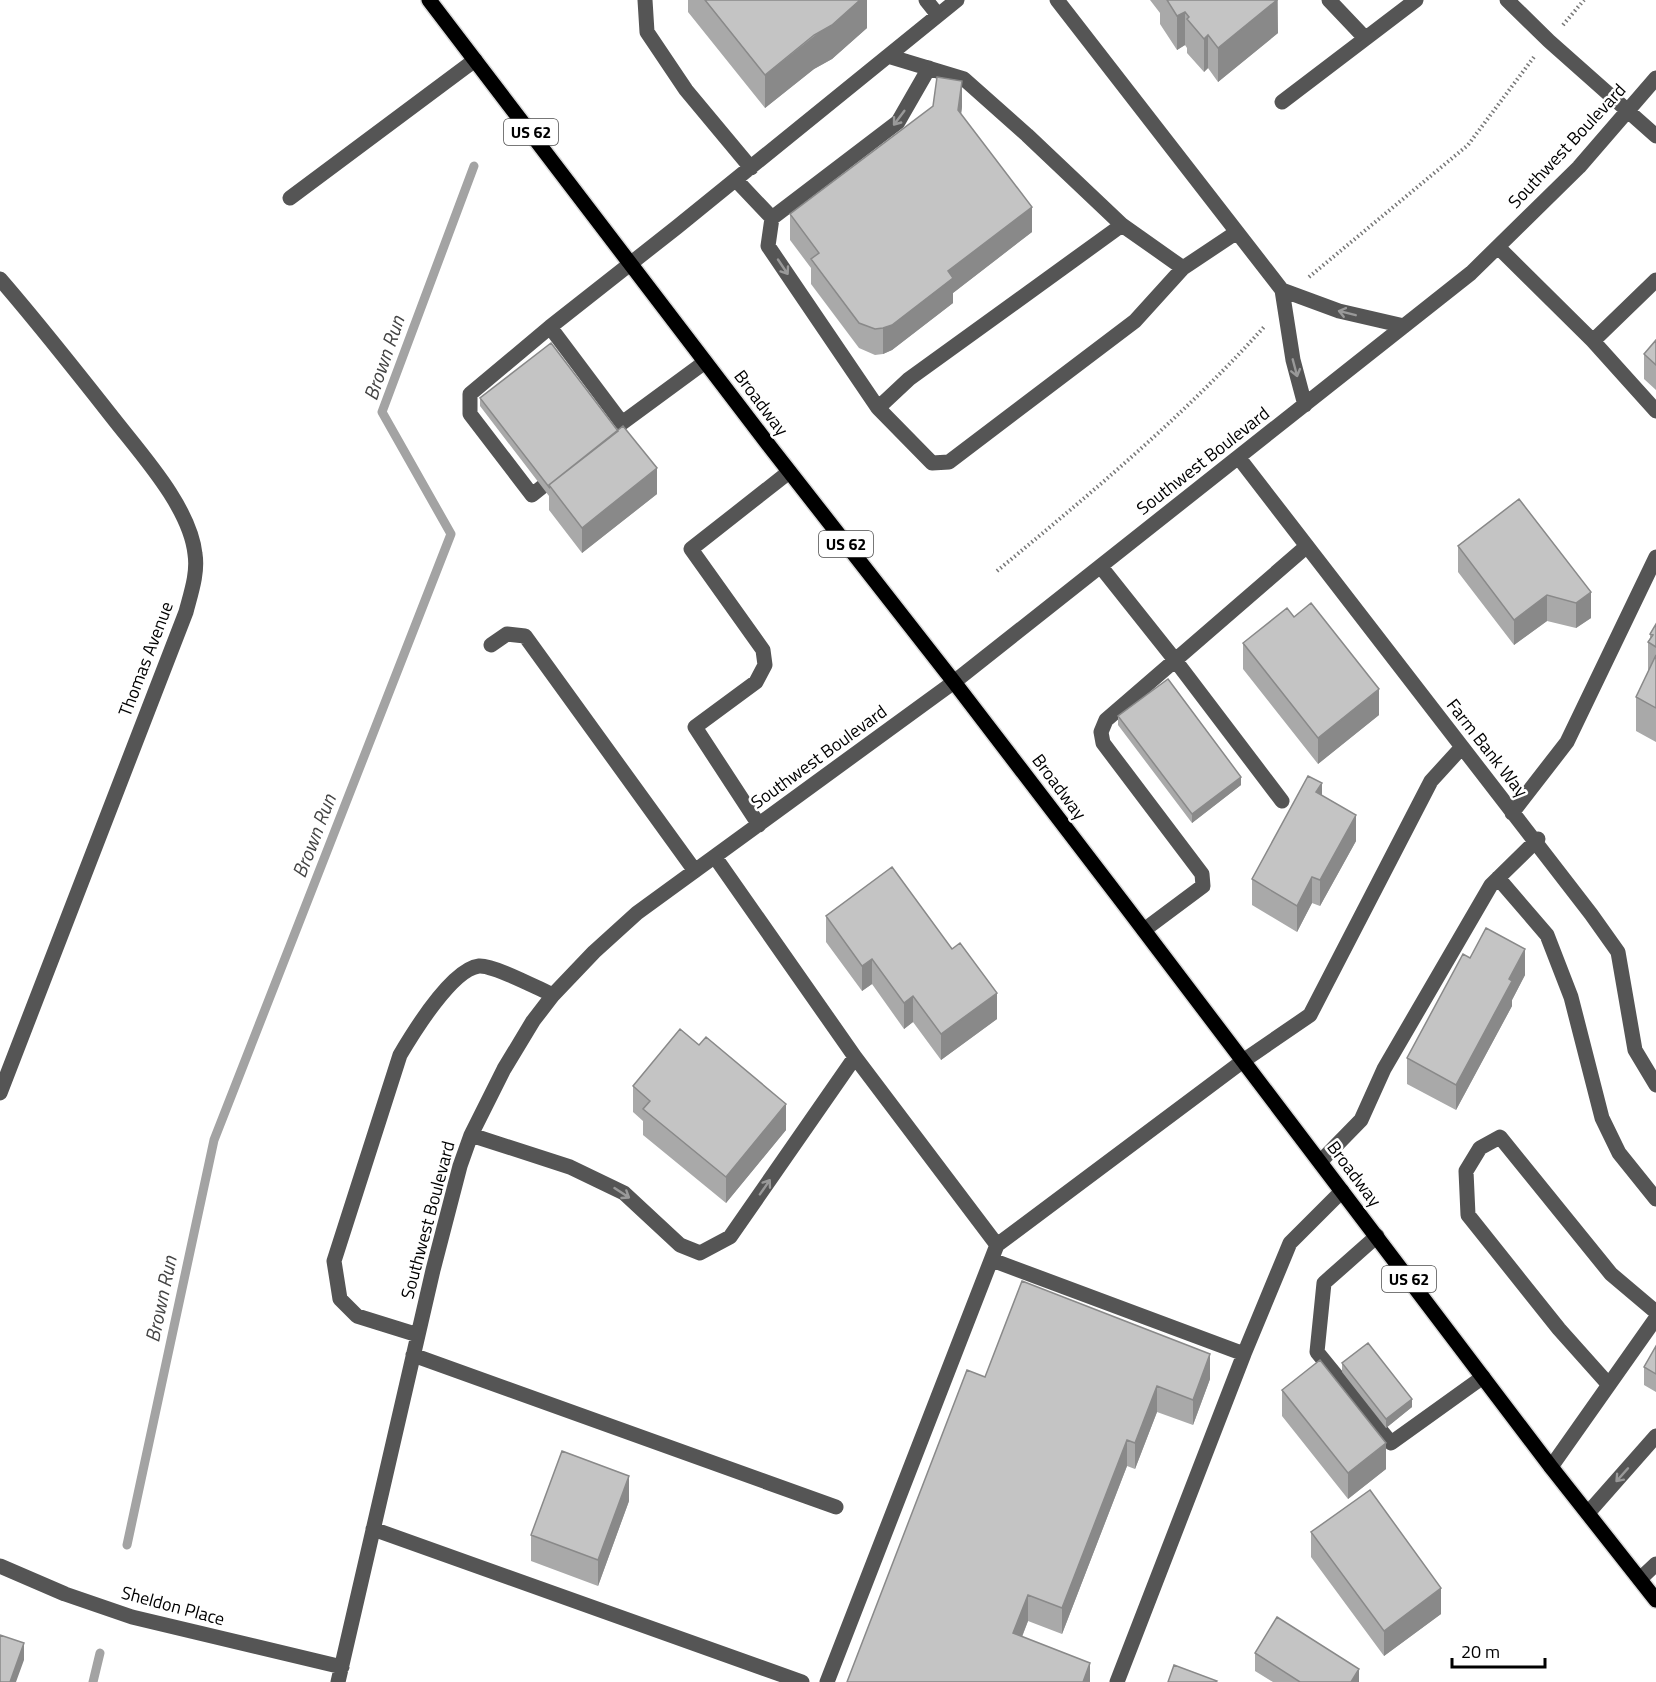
<svg xmlns="http://www.w3.org/2000/svg" width="1656" height="1682" font-family="'Titillium Web',sans-serif">
  <rect width="100%" height="100%" fill="#fff"/>
  <g fill="none" stroke-linecap="round" stroke-linejoin="round">
    <path stroke="#a3a3a3" stroke-width="9" d="M127,1545l87,-405 237,-606 -69,-122 92,-246
      M93,1682l7,-29"/>
    <g stroke="#dbdbdb" stroke-width="18">
      <path id="major" d="M429,0l342,448 183,234 170,222 427,563 105,133"/>
    </g>
    <path stroke="#777" stroke-width="4" stroke-dasharray="1.5 3" stroke-linecap="butt" d="M1563,25l21,-25
      M1309,277l159,-132 66,-88
      M997,571c93,-77 186,-154 267,-244"/>
    <path stroke="#555" stroke-width="15" d="M645,0l2,32 39,58 65,78
      M926,0l12,15
      M1057,0l225,290 11,70 12,45
      M1329,0l36,38
      M1507,0l42,41 107,95
      M888,56l76,23 63,56 95,90
      M1282,102l134,-102
      M736,180l36,38
      M290,198l185,-138
      M1498,247l95,94 63,70
      M1183,268l-61,-43 -213,154 -31,29 54,55 17,-1 186,-141 48,-53 54,-36
      M0,279c39,45 76,92 113,139 28,36 77,89 82,136 3,19 -4,39 -9,58l-186,481
      M1282,290l57,21 65,15
      M1593,341l63,-61
      M705,362l-83,61 -72,-96 127,-100 280,-227
      M878,408l-110,-162 4,-28 126,-96 31,-54
      M1239,458l352,456 27,38 17,98 21,35
      M542,487l-10,8 -62,-81v-20l80,-67
      M1101,567l74,93 107,141
      M491,645l16,-11 18,2 170,235
      M1512,813l55,-71 89,-185
      M759,825l-64,-98 61,-45 9,-17 -2,-15 -72,-101 98,-77
      M1498,878l49,57 24,62 31,121 17,35 37,46
      M1144,930l59,-44 -1,-12 -99,-131 -2,-11 5,-12 201,-174
      M471,1135l99,32 54,26 56,52 20,8 30,-16 125,-180 -140,-200
      M1320,1162l41,-42 23,-51 107,-184 47,-46
      M1377,1236l-53,47 -7,69 74,91 92,-66
      M997,1245l246,-184 67,-46 121,-234 31,-34
      M992,1260l252,94 46,-111 52,-52
      M418,1335l-61,-19 -17,-17 -6,-38 66,-206c13,-22 52,-86 79,-89 15,-1 58,22 74,29
      M413,1355l423,152
      M1609,1385l-50,-56 -91,-114 -2,-44 14,-23 20,-11 111,137 45,38
      M1551,1467l105,-149
      M1588,1513l68,-77
      M373,1529l429,153
      M0,1566l65,28 67,23 210,50
      M1640,1579l16,-15
      M338,1682l95,-412 27,-104 11,-31 33,-66 29,-48 20,-26 41,-43 43,-39 317,-231 517,-409 108,-106 77,-89
      M827,1682l170,-437 -142,-188
      M1117,1682l127,-328"/>
    <use href="#major" stroke="#000" stroke-width="15"/>
  </g>
  <path fill="#a9a9a9" d="M688,0h179v28l-35,31 -18,10 -49,39 -77,-96z
    M1150,0h128v33l-60,49 -10,-14 -4,4 -17,-19v-5l-2,-3 -8,5 -17,-26v-11z
    M962,107l-1,7 71,118 -79,61v10l-61,47 -9,4 -8,1 -16,-7 -48,-64v-16l-21,-28v-26z
    M1656,340v50l-12,-11v-25z
    M480,398l177,96 -75,59 -33,-43v-14l-69,-90z
    M1519,499l72,119 -15,10 -29,-7 -33,24 -56,-73v-26z
    M1294,617l85,98 -61,49 -75,-95v-26z
    M1656,624v118l-20,-11v-34l12,-24v-31l2,-4v-4z
    M1118,716l123,69 -49,38 -74,-98z
    M1322,795l34,46 -36,65 -8,-3 -15,29 -45,-27v-26z
    M826,916l171,103 -56,41 -28,-38 -9,7 -32,-45 -10,7 -36,-49z
    M1470,958l55,17 -13,25v6l-56,104 -49,-26v-26z
    M633,1086l153,44 -60,73 -83,-68v-14l-10,-9z
    M1656,1346v46l-12,-7v-18z
    M1342,1363l70,44 -26,21 -44,-56z
    M985,1377l225,2 -17,46 -36,-13 -22,57 -8,-3 -65,168 -34,-13 -6,16 68,45h-243z
    M1282,1390l104,79 -38,30 -66,-83z
    M629,1501l-31,85 -67,-25v-26z
    M1311,1532l130,82 -57,42 -73,-99z
    M1255,1653l104,29h-86l-18,-11z"/>
  <path fill="#898989" d="M860,0h7v28l-35,31 -18,10 -49,39v-33z
    M1277,0l1,33 -60,49v-34z
    M1185,12v33l-8,5v-34z
    M1208,35v33l-4,4v-33z
    M962,81v26l-4,29v-26z
    M1032,207v25l-79,61v10l-61,47 -9,4v-26l65,-57z
    M657,468v26l-75,59v-25z
    M1591,592v26l-15,10v-25z
    M1547,595v26l-33,24v-25z
    M1379,689v26l-61,49v-26z
    M1241,777v8l-49,38v-9z
    M1322,783v26l-6,-17z
    M1356,815v26l-36,65v-26z
    M1312,877v26l-15,29v-26z
    M1525,949v26l-13,25v6l-56,104v-25l53,-106z
    M872,959v25l-10,7v-25z
    M997,993v26l-56,41v-26z
    M913,996v26l-9,7v-26z
    M786,1104v26l-60,73v-26z
    M1210,1354v25l-17,46v-25z
    M1157,1386v26l-22,57v-26z
    M1412,1399v8l-26,21v-9z
    M1127,1440v26l-65,168v-26z
    M1386,1443v26l-38,30v-26z
    M629,1476v25l-31,85v-26z
    M1441,1588v26l-57,42v-25z
    M1028,1595v26l-15,38v-26z
    M24,1643v17l-8,22h-6z
    M1090,1663v19h-7z
    M1359,1669v13h-8z"/>
  <path fill="#c4c4c4" stroke="#898989" stroke-width="1.5" d="M705,0h155l-28,25 -18,10 -49,40z
    M1167,0h110l-59,48 -10,-13 -4,4 -17,-20 2,-2 -4,-5 -8,4z
    M937,77l25,4 -4,29 74,97 -84,64 5,7 -61,47 -9,3 -8,1 -16,-6 -48,-64 8,-6 -29,-39 143,-108z
    M1656,340v25l-12,-11z
    M551,343l67,88 -69,54v2l-69,-89z
    M623,426l34,42 -75,60 -33,-43z
    M1519,499l72,93 -15,11 -29,-8 -33,25 -56,-74z
    M1311,603l68,86 -61,49 -75,-95 44,-35 7,9z
    M1656,624v23l-8,-5 5,-7 -3,-1z
    M1656,655v53l-20,-11z
    M1168,679l73,98 -49,37 -74,-98z
    M1308,776l14,7 -6,9 40,23 -36,65 -8,-3 -15,29 -45,-27z
    M892,867l60,82 8,-6 37,50 -56,41 -28,-38 -9,7 -32,-44 -10,7 -36,-50z
    M1486,928l39,21 -16,30 3,2 -56,104 -49,-27 56,-104 7,4z
    M680,1029l19,16 7,-8 80,67 -60,73 -83,-68 7,-8 -17,-15z
    M1022,1281l188,73 -17,46 -36,-14 -22,57 -8,-3 -65,168 -34,-13 -15,38 77,30 -7,19h-236l120,-312 18,7z
    M1368,1343l44,56 -26,20 -44,-56z
    M1656,1346v28l-12,-7z
    M1320,1360l66,83 -38,30 -66,-83z
    M562,1451l67,25 -31,84 -67,-25z
    M1370,1490l71,98 -57,43 -73,-99z
    M1277,1617l82,52 -8,13h-51l-45,-29z
    M0,1635l24,8 -14,39h-10z
    M1174,1665l43,16 -1,1h-48z"/>
  <defs><path id="oneway-shaft" d="M-6 0H5M1.5-3L5.5 0L1.5 3" fill="none" stroke-width="1.6" stroke-linecap="round" stroke-linejoin="round" transform="scale(1.5)"/></defs>
  <g stroke="#999">
    <use href="#oneway-shaft" transform="translate(899 118) rotate(127)"/>
    <use href="#oneway-shaft" transform="translate(783 267) rotate(56)"/>
    <use href="#oneway-shaft" transform="translate(1347 313) rotate(-166)"/>
    <use href="#oneway-shaft" transform="translate(1295 368) rotate(75)"/>
    <use href="#oneway-shaft" transform="translate(765 1187) rotate(-55)"/>
    <use href="#oneway-shaft" transform="translate(622 1193) rotate(33)"/>
    <use href="#oneway-shaft" transform="translate(1622 1475) rotate(132)"/>
  </g>
  <g text-anchor="middle" stroke-width="5" stroke-linejoin="round" paint-order="stroke">
    <g fill="#fff" stroke="#4c4c4c" stroke-width="1.5">
      <rect x="504" y="119" width="54" height="26" rx="4.5"/>
      <rect x="819" y="531" width="54" height="26" rx="4.5"/>
      <rect x="1382" y="1266" width="54" height="26" rx="4.5"/>
    </g>
    <g font-size="16" font-weight="bold" fill="#000">
      <text x="531" y="138">US 62</text>
      <text x="846" y="550">US 62</text>
      <text x="1409" y="1285">US 62</text>
    </g>
    <g font-size="18" fill="#000" stroke="#fff">
      <text transform="translate(1567 146) rotate(-47)" y="6">Southwest Boulevard</text>
      <text transform="translate(761 403) rotate(53)" y="6">Broadway</text>
      <text transform="translate(1203 461) rotate(-38)" y="6">Southwest Boulevard</text>
      <text transform="translate(146 659) rotate(-69)" y="6">Thomas Avenue</text>
      <text transform="translate(1487 748) rotate(52)" y="6">Farm Bank Way</text>
      <text transform="translate(819 757) rotate(-36)" y="6">Southwest Boulevard</text>
      <text transform="translate(1059 787) rotate(53)" y="6">Broadway</text>
      <text transform="translate(1354 1174) rotate(53)" y="6">Broadway</text>
      <text transform="translate(428 1220) rotate(-75)" y="6">Southwest Boulevard</text>
      <text transform="translate(173 1606) rotate(15)" y="6">Sheldon Place</text>
    </g>
    <g font-size="20" font-style="italic" fill="#444" stroke="#fff">
      <text transform="translate(384 358) rotate(-71)" y="7">Brown Run</text>
      <text transform="translate(314 836) rotate(-69)" y="7">Brown Run</text>
      <text transform="translate(161 1299) rotate(-78)" y="7">Brown Run</text>
    </g>
  </g>
  <path d="M1452 1658v9h93v-9" fill="none" stroke="#000000" stroke-width="3"/>
  <text x="1461" y="1658" font-size="18" fill="#000000" stroke="#ffffff" stroke-width="4.5" paint-order="stroke">20 m</text>
</svg>
